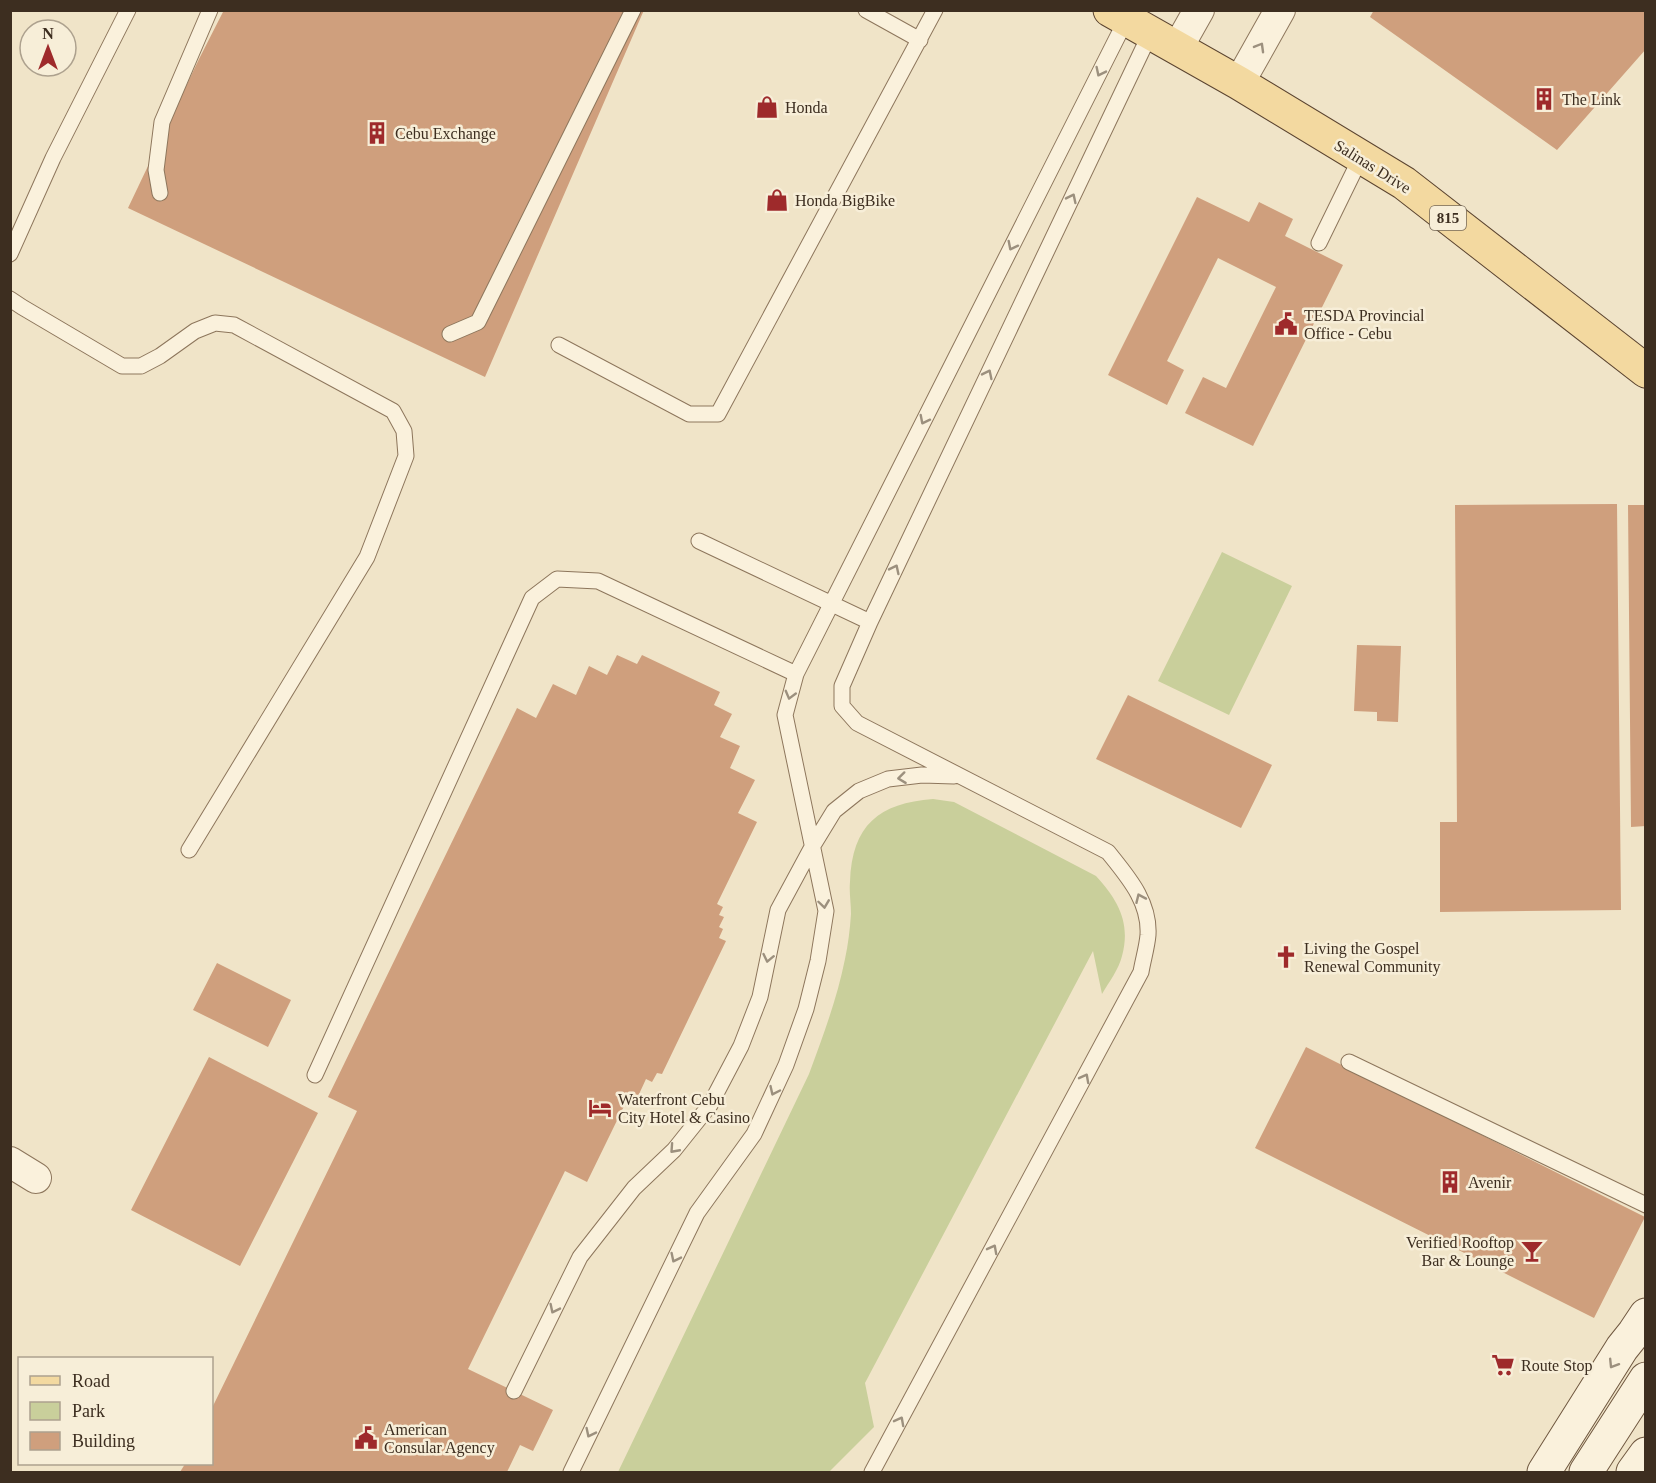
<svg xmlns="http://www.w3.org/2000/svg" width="1656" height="1483" font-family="Georgia,serif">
  <rect width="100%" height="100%" fill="#f0e4c8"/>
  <path fill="#c9cf9b" d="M1222,552l70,34 -63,129 -71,-34z
    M933,799l21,3 142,74c22,24 35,47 26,80 -3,13 -13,26 -20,38l-9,-43 -228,432 9,44 -45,45h-211l191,-398c14,-38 28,-75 36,-115 3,-14 5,-30 6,-45 0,-11 -2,-22 -1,-32 2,-57 29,-79 83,-83z"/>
  <path fill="#cf9f7d" d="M224,10h420l-159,367 -357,-169 71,-149z
    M1374,10h272v39l-89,101 -187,-133z
    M1197,197l52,25 10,-20 34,17 -8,17 58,29 -90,181 -68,-33 18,-36 23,11 50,-101 -58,-29 -51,103 17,9 -17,35 -59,-30z
    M1617,504l4,406 -181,2v-90h17l-2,-317z
    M1628,505h18v321l-15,1z
    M1357,645l44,1 -3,76 -21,-1v-9l-23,-1z
    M617,655l20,9 5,-9 78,37 -6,13 18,9 -12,23 20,9 -10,22 25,12 -17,33 19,9 -40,82 6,3 -4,8 5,2 -5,10 4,2 -4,9 7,3 -64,133 -5,-1 -5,9 -6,-3 -12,26 -8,-3 -39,80 -22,-11 -97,198 85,41 -20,41 -13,-6 -13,27h-327l5,-8h27v-56l145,-297 -29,-14 189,-389 19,10 17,-34 23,11 13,-29 18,9z
    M1128,695l144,70 -31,63 -145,-69z
    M217,963l74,37 -23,47 -75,-37z
    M1306,1047l339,170 -51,101 -339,-170z
    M209,1057l109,56 -78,153 -109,-56z"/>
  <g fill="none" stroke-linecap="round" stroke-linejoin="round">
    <g stroke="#8d765c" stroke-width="17">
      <path id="service" d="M866,10l54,30
        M160,193l-4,-23 6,-48 48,-112
        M1319,243l42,-86
        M10,254l43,-96 75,-148
        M10,299l12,8 100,59h19l19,-10 35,-25 20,-8 19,2 159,86 11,20 2,25 -39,101 -178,293
        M450,334l28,-12 155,-312
        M559,345l130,69h29l217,-404
        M699,541l171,81
        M1349,1062l297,143
        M315,1075l217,-477 25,-19 41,2 198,93
        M514,1391l66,-134 54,-69 40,-38 36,-45 31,-59 19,-49 18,-87 34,-63 22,-36 25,-20 29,-12 34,-4 32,1
        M571,1472l126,-259 57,-79 32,-69 20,-56 12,-48 8,-50 -41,-196 11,-41 330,-654
        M872,1472l269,-500c2,-12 6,-25 7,-37 2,-34 -21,-59 -40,-83l-251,-129 -15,-17v-20l28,-64 280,-588"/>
    </g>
    <g stroke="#8d765c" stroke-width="32">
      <path id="minor" d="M1177,49l22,-39
        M1239,83l41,-73
        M10,1162l26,16"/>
    </g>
    <g stroke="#6f573f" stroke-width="35">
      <path id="secondary" d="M1544,1472l78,-124 12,-15 12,-18
        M1586,1472l60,-93
        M1633,1472l13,-18"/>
    </g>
    <g stroke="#5b4430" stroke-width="35">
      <path id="primary" d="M1110,10l129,73 165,100 242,188"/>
    </g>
    <use href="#service" stroke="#faf1dc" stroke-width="15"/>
    <use href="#minor" stroke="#faf1dc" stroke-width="30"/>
    <use href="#secondary" stroke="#faf1dc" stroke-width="33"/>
    <use href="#primary" stroke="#f3d9a0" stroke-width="33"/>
  </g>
  <defs><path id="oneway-chevron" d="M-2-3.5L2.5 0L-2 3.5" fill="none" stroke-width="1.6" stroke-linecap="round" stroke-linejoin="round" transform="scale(1.5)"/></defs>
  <g stroke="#9c907e">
    <use href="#oneway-chevron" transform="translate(1260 47) rotate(-60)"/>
    <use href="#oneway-chevron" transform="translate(1100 72) rotate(116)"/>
    <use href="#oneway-chevron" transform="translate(1072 198) rotate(-64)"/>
    <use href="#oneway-chevron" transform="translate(1012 246) rotate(117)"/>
    <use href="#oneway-chevron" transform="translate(988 374) rotate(-64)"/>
    <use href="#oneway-chevron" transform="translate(924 420) rotate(117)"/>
    <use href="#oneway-chevron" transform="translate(895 569) rotate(-64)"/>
    <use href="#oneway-chevron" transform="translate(790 695) rotate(105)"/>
    <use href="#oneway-chevron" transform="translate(902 778) rotate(173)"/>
    <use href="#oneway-chevron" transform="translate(1140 898) rotate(-114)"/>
    <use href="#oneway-chevron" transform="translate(824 904) rotate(82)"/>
    <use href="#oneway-chevron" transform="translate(768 958) rotate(102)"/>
    <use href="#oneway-chevron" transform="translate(1085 1078) rotate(-62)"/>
    <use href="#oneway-chevron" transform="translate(774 1091) rotate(115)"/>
    <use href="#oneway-chevron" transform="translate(674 1149) rotate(132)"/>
    <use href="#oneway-chevron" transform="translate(993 1249) rotate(-62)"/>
    <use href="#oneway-chevron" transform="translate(675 1258) rotate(116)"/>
    <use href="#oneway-chevron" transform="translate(554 1309) rotate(116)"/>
    <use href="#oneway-chevron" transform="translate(1613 1364) rotate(122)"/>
    <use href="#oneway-chevron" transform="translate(900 1421) rotate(-62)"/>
    <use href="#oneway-chevron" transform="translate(590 1433) rotate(116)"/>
  </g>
  <defs>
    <g id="building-bare" transform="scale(1.8)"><path d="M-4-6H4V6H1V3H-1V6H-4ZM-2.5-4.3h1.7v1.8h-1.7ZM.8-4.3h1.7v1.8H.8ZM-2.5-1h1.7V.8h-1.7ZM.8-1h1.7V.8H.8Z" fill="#9e2a2b" stroke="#f7eed8" stroke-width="2.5" paint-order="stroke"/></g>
    <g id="shop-bare" transform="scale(1.8)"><path d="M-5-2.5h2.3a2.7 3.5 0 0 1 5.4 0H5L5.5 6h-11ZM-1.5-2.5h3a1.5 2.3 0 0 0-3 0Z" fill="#9e2a2b" stroke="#f7eed8" stroke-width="2.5" paint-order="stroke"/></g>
    <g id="civic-bare" transform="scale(1.8)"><path d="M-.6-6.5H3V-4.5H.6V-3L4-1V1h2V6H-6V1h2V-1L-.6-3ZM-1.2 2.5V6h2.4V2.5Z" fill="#9e2a2b" stroke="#f7eed8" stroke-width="2.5" paint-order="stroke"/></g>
    <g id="church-bare" transform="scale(1.8)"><path d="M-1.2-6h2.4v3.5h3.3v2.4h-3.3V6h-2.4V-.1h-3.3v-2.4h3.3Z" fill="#9e2a2b" stroke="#f7eed8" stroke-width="2.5" paint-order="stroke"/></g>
    <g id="hotel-bare" transform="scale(1.8)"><path d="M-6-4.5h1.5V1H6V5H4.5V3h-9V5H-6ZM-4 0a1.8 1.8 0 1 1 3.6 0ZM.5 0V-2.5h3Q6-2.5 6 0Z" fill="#9e2a2b" stroke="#f7eed8" stroke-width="2.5" paint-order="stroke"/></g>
    <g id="bar-bare" transform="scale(1.8)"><path d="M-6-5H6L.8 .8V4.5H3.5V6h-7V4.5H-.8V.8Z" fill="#9e2a2b" stroke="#f7eed8" stroke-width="2.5" paint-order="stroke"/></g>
    <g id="supermarket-bare" transform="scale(1.8)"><path d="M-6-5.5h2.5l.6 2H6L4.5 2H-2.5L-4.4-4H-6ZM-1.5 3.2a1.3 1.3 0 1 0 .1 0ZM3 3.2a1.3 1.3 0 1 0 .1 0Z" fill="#9e2a2b" stroke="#f7eed8" stroke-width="2.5" paint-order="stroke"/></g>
  </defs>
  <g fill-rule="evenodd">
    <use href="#building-bare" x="1544" y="99"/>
    <use href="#shop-bare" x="767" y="107"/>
    <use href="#building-bare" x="377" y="133"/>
    <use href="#shop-bare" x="777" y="200"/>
    <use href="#civic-bare" x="1286" y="324"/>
    <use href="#church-bare" x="1286" y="957"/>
    <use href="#hotel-bare" x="600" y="1108"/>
    <use href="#building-bare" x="1450" y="1182"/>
    <use href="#bar-bare" x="1532" y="1251"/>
    <use href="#supermarket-bare" x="1503" y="1365"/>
    <use href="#civic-bare" x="366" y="1438"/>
  </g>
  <g text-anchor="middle" stroke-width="5" stroke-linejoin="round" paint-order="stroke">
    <rect fill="#f7eed8" stroke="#756857" stroke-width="1.5" x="1430" y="206" width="36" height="24" rx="4.5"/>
    <g font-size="15" font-weight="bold" fill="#3d2e20">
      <text x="1448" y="223">815</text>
    </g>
    <g font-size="16" fill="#3d2e20" stroke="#f7eed8" text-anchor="start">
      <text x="1562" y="105">The Link</text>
      <text x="785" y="113">Honda</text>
      <text x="395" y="139">Cebu Exchange</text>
      <text x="795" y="206">Honda BigBike</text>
      <text x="1304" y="321">TESDA Provincial<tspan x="1304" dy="18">Office - Cebu</tspan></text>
      <text x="1304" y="954">Living the Gospel<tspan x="1304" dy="18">Renewal Community</tspan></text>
      <text x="618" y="1105">Waterfront Cebu<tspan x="618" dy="18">City Hotel &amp; Casino</tspan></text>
      <text x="1468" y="1188">Avenir</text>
      <text x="1514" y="1248" text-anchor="end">Verified Rooftop<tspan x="1514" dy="18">Bar &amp; Lounge</tspan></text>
      <text x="1521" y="1371">Route Stop</text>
      <text x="384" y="1435">American<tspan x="384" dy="18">Consular Agency</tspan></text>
    </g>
    <g font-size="16" fill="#3d2e20" stroke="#f7eed8">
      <text transform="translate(1373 166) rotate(32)" y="6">Salinas Drive</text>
    </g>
  </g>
  <rect width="1656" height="1483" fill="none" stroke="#3d2e20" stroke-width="24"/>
  <rect x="18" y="1357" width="195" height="108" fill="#f7eed8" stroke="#ada18e" stroke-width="1.5"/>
  <rect x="30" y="1376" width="30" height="9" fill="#f3d9a0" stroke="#ada18e" stroke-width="1.5"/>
  <text x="72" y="1387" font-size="18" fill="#3d2e20">Road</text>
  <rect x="30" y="1402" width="30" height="18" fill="#c9cf9b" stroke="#ada18e" stroke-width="1.5"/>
  <text x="72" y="1417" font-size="18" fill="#3d2e20">Park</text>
  <rect x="30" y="1432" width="30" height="18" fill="#cf9f7d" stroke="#ada18e" stroke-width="1.5"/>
  <text x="72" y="1447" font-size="18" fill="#3d2e20">Building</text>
  <g transform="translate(48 48)"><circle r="28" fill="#f7eed8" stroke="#ada18e" stroke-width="1.5"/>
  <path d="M0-4.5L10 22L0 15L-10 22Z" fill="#9e2a2b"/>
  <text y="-9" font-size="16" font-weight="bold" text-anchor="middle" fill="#3d2e20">N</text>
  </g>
</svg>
